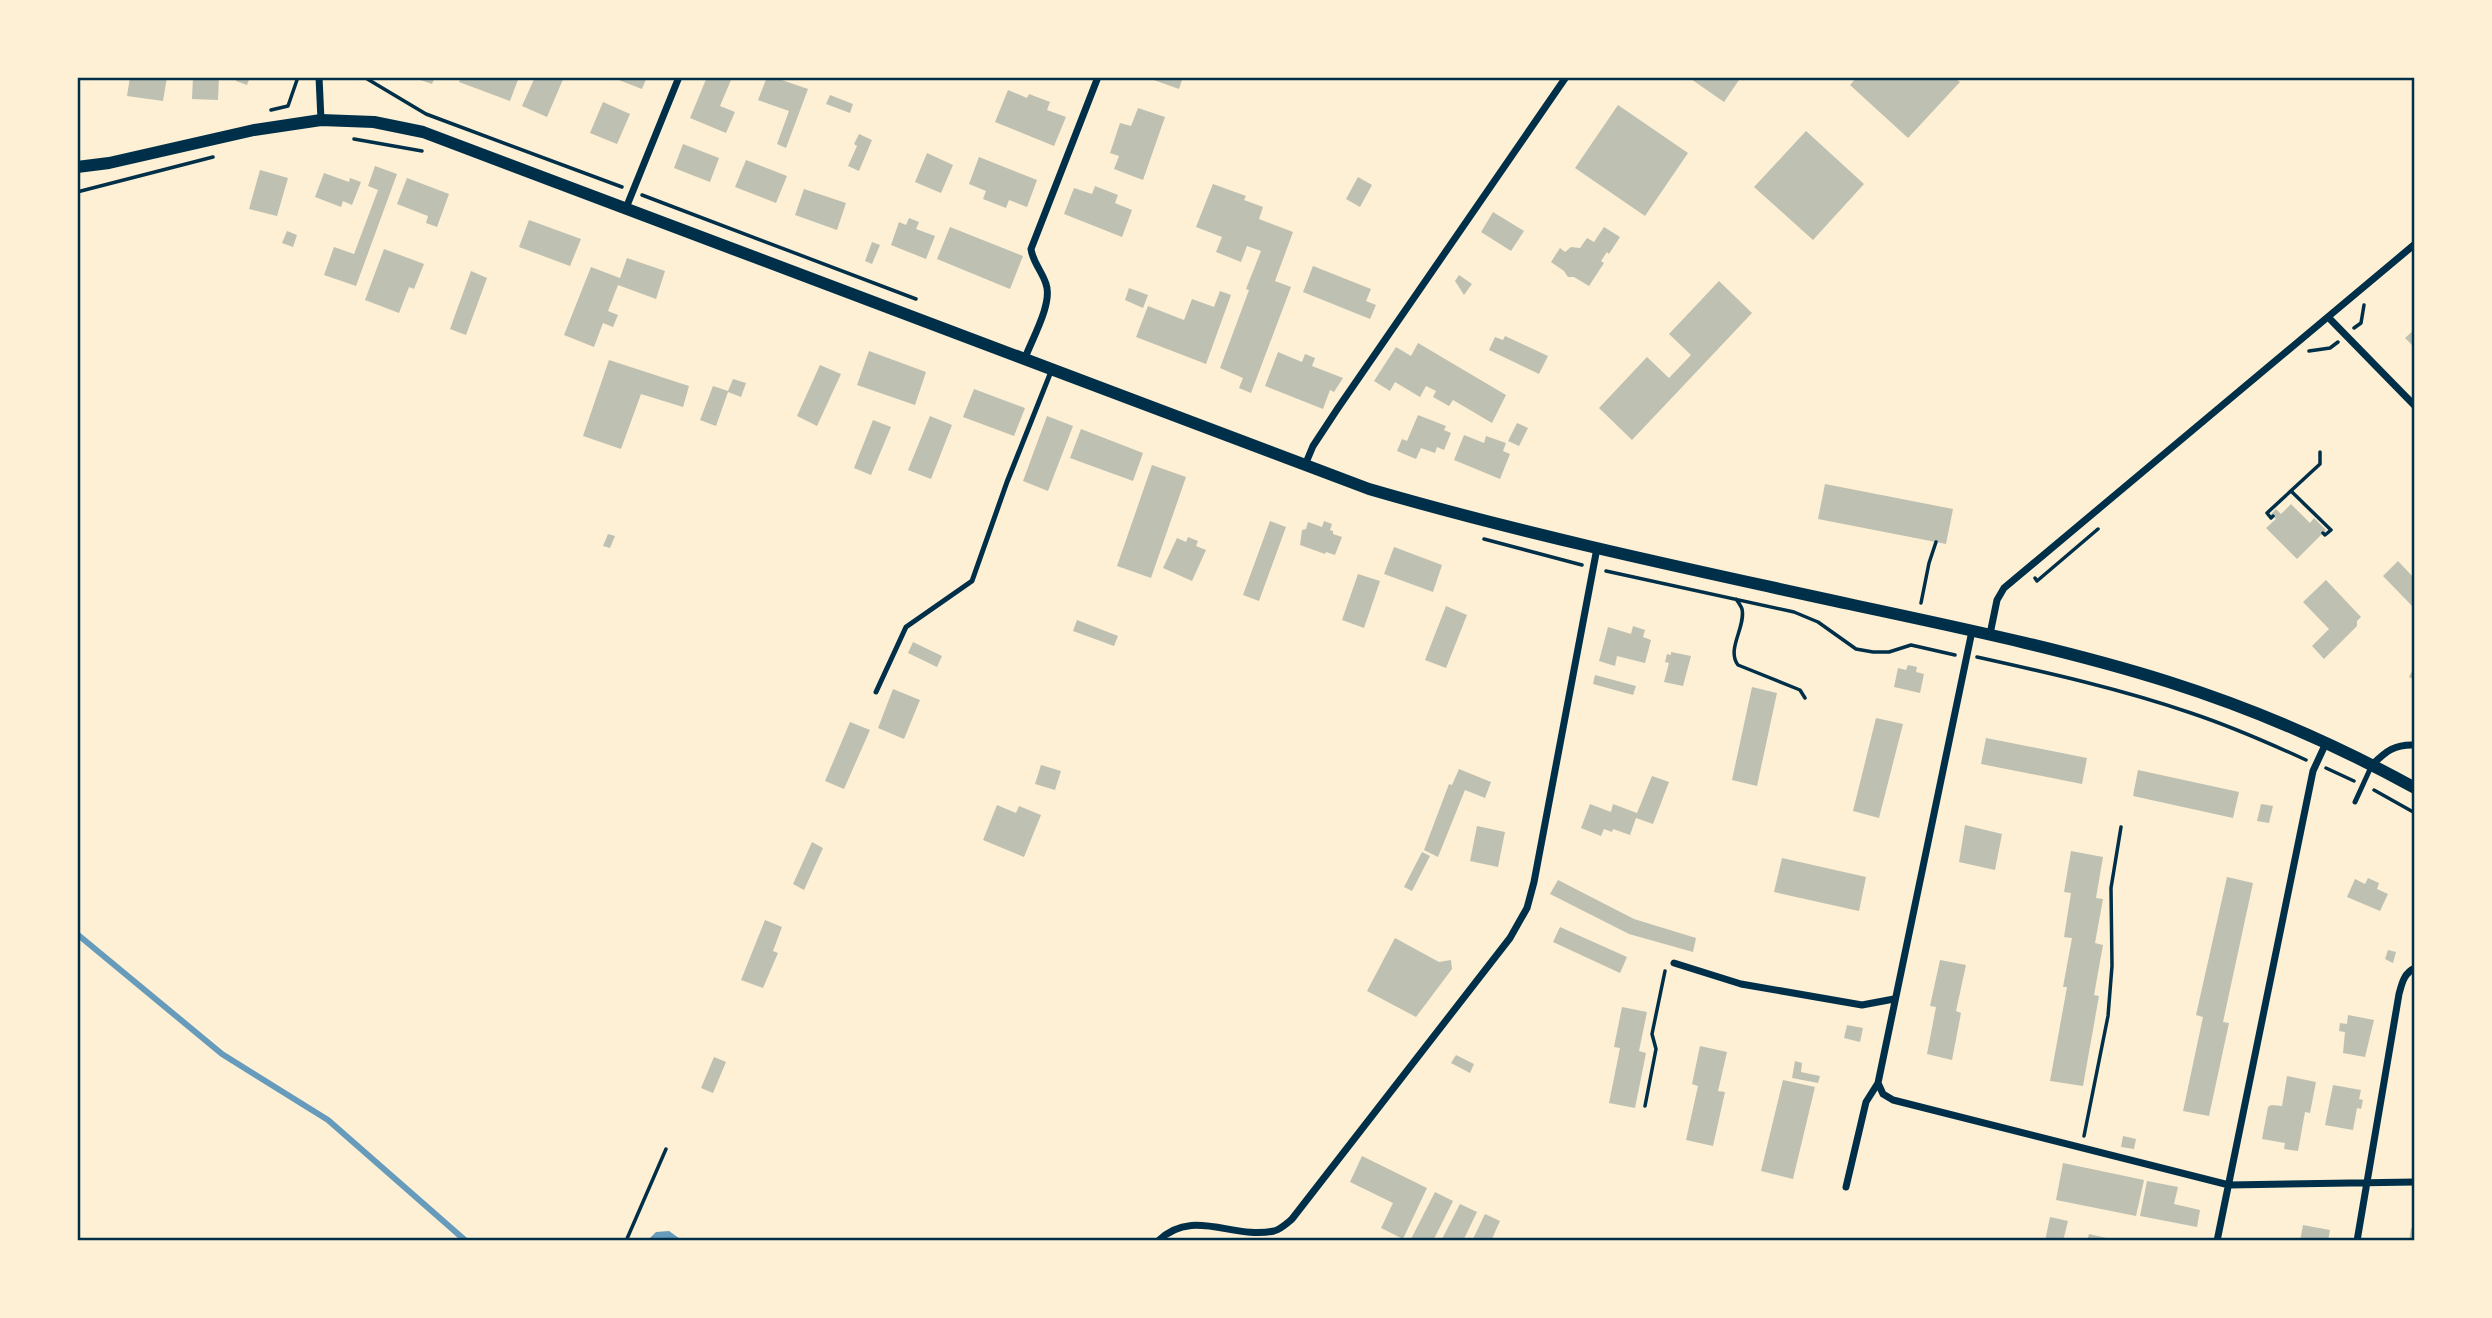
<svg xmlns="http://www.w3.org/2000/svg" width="2492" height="1318" font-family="'Varela Round',sans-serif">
  <rect width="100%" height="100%" fill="#fdf0d5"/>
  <path fill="#669bbc" d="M669,1231l14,10h-36l9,-9z"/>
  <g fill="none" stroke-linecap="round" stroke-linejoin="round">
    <path stroke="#669bbc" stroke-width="6" d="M77,934l145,120 106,66 138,121"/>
  </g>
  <path fill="#bec0b2" d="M130,77h37l-4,24 -36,-5z
    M193,77h26l-1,23 -26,-1z
    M237,77h13l-3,8 -11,-4z
    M412,77h23l-3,7z
    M461,77h58l-9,24 -51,-19z
    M535,77h29l-17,40 -25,-11z
    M611,77h36l-5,12z
    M707,77h17l7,3 -11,26 15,6 -9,21 -36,-15z
    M767,77h6l35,12 -22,59 -9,-4 12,-33 -31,-11z
    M1151,77h32l-4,12 -28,-10z
    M1688,77h53l-17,25z
    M1857,77h97l6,5 -52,56 -58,-53z
    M1008,90l19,8 2,-4 21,8 -3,8 19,7 -12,29 -59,-24z
    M830,95l23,9 -3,9 -24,-9z
    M603,102l27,12 -13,30 -27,-11z
    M1618,105l70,48 -43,63 -70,-48z
    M1138,108l27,9 -22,63 -29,-11 5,-13 -9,-3 10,-30 11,3z
    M1806,131l58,53 -51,56 -59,-53z
    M859,134l13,6 -13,31 -11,-5 9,-20 -3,-2z
    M683,144l36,14 -9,24 -36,-14z
    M927,153l26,12 -12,28 -26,-11z
    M979,157l58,23 -10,27 -18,-7 -3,8 -23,-9 3,-8 -17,-7z
    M746,160l41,16 -11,27 -41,-16z
    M375,166l22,8 -41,112 -32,-11 10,-28 20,7 24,-64 -10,-4z
    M260,170l28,8 -11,38 -28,-7z
    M324,173l25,9 1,-4 11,4 -9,23 -9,-4 -2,6 -26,-10z
    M1358,177l14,8 -12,22 -14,-8z
    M407,178l42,16 -12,33 -11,-4 2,-7 -31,-12z
    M1213,184l33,12 -2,4 19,7 -4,12 34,13 -18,49 16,6 -40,106 -12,-5 4,-10 -23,-10 29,-78 -3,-1 15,-38 -14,-5 -6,16 -25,-10 6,-15 -26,-10z
    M1095,186l23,9 -3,8 17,7 -10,27 -58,-23 10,-26 18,6z
    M804,189l42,14 -9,27 -42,-15z
    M1493,212l31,19 -13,20 -30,-19z
    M909,218l10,4 -3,7 19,7 -9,23 -35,-14 8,-23 7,3z
    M529,220l52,19 -11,27 -51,-19z
    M950,227l73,29 -13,33 -73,-30z
    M1604,227l16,10 -11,17 -2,-2 -6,9 3,2 -15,23 -15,-9h-6l-4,-6 -13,-9 9,-14 5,4 6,-5 9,1 7,-10 7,4z
    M287,231l10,4 -4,12 -11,-4z
    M872,242l8,3 -8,19 -7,-3z
    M384,249l40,15 -10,25 -5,-2 -10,26 -34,-13z
    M627,258l38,13 -9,28 -38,-14 -10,26 10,4 -5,12 -10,-4 -9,24 -30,-12 27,-68 29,11z
    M1313,266l58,23 -5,12 10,4 -6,14 -67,-27z
    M471,271l16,7 -21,57 -16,-6z
    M1459,275l13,9 -8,11 -9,-14z
    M1719,281l33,32 -120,127 -33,-32 48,-51 22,21 22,-23 -22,-21z
    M1129,288l19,7 -5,13 -18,-8z
    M1220,291l11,4 -25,69 -70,-27 12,-31 36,14 8,-21 22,8z
    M2415,329v19l-10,-10z
    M1505,336l43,20 -9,18 -50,-24 6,-13 8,3z
    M1418,343l88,52 -14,28 -39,-23 -4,6 -16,-9 3,-6 -10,-5 -6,11 -25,-15 -5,9 -16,-10 22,-34 15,9z
    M869,351l57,21 -11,33 -58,-20z
    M1278,352l24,10 3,-8 10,4 -3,8 31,12 -9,14 -4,-2 -7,19 -58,-23z
    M609,360l80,26 -6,21 -42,-13 -20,55 -38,-13z
    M820,365l21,9 -24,52 -20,-10z
    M733,379l13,4 -5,14 -13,-5 -12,34 -16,-6 13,-34 15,5z
    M974,389l51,19 -11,28 -51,-19z
    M1418,415l28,11 -2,4 7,3 -7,17 -7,-3 -2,6 -14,-5 -5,11 -19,-8 5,-12 5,2z
    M930,416l22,9 -21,54 -23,-9z
    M1047,416l26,10 -25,65 -25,-10z
    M873,420l18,7 -20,48 -17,-7z
    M1517,423l11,5 -9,18 -11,-5z
    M1081,429l62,24 -10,28 -63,-23z
    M1464,435l20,8 2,-7 20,7 -3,8 7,3 -10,25 -46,-19z
    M1152,465l34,12 -35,101 -34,-12z
    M1825,484l128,25 -7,35 -128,-25z
    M2291,504l19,19 4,-5 12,12 -29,29 -31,-31 10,-9 -5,-5 5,-5 5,5z
    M1270,521l16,6 -27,74 -16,-6z
    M1324,521l8,3 -2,6 3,1v3l9,3 -7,18 -9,-3 -1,2 -25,-9 2,-15 4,-1 2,-7 14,5z
    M608,534l7,2 -5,12 -7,-2z
    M1188,537l10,4 -2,5 10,4 -14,31 -29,-13 14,-30 9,4z
    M1394,547l48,18 -9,27 -49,-18z
    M2398,561l17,18v30l-32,-33z
    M1358,574l22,7 -16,47 -22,-8z
    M2326,580l35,37 -4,4v5l-33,33 -12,-13 17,-17 -26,-27z
    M1446,606l21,9 -21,53 -21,-8z
    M1077,620l41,16 -4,10 -41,-15z
    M1633,626l12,4 -2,7 8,3 -6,23 -28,-7 -2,10 -16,-5 9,-34 23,7z
    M913,642l29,14 -5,11 -29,-14z
    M1671,652l20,4 -8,30 -19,-4 5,-19 -4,-1 2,-8 4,1z
    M1908,665l9,2 -1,5 8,2 -4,19 -26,-6 4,-19 8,2z
    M2415,665v15l-6,-3z
    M1595,675l41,11 -3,9 -40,-11z
    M1752,687l25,6 -20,93 -25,-6z
    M893,689l27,11 -16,39 -26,-11z
    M1876,718l27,6 -24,94 -26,-7z
    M850,722l20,8 -26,59 -19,-8z
    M1986,738l101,20 -5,26 -101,-20z
    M1041,765l20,6 -6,19 -20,-6z
    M1459,769l32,13 -6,16 -20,-8 -27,67 -14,-7 25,-66 3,1z
    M2138,770l101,22 -6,26 -100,-22z
    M1652,776l17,6 -16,42 -17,-6 -6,17 -17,-6 -1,3 -8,-3 -3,7 -20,-8 9,-24 21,8 2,-8 24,9z
    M2261,804l12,2 -4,17 -12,-2z
    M997,805l19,8 3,-7 22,9 -17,42 -41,-17z
    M1965,825l37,9 -7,36 -36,-8z
    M1477,826l28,6 -7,35 -28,-6z
    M812,842l11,6 -19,42 -11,-6z
    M2071,851l32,6 -7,41 7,1 -8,44 8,2 -9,50 5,1 -16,90 -33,-5 17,-94h-4l9,-49 -8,-1 7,-44 -7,-1z
    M1422,852l8,4 -18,35 -8,-4z
    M1782,858l84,19 -7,34 -85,-19z
    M2227,877l26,6 -30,139 6,1 -20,93 -26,-5 20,-94 -7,-2z
    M2368,878l11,5 -2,6 11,5 -8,17 -33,-14 8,-18 10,5z
    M1558,880l76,39 62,19 -3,14 -64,-18 -79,-40z
    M765,920l17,7 -9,24 5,2 -15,35 -22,-8z
    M1560,927l67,30 -7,16 -67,-31z
    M1395,938l44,24 12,-2 1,9 -36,48 -49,-26z
    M2388,950l8,2 -3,11 -8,-4z
    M1940,960l26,5 -10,46 5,2 -9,47 -25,-6 9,-47 -6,-1z
    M1622,1007l25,5 -8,39 7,2 -11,55 -26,-5 11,-55 -6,-1z
    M2348,1015l26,5 -9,37 -22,-4 2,-21 -6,-1 1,-8 7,1z
    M1847,1025l16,3 -3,14 -16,-4z
    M1700,1046l27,6 -9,39 7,1 -12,54 -27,-6 12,-54 -6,-2z
    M1456,1055l18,9 -4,9 -19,-10z
    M714,1057l12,5 -13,31 -12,-5z
    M1795,1061l7,2 -1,9 19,4 -2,7 -26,-5z
    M2287,1076l29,6 -6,31 -5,-1 -7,39 -14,-2 1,-6 -23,-4 6,-32 3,-2 11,1z
    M1783,1080l32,7 -22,92 -32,-8z
    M2333,1085l28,5 -2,9 4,1 -2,9 -4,-1 -4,22 -28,-5z
    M2123,1136l13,3 -2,10 -13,-2z
    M1362,1156l65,32 -24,51 -22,-11 12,-25 -43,-21z
    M2063,1163l81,17 -8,36 -80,-16z
    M2147,1181l31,6 -4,17 26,6 -3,17 -57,-11z
    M1435,1192l18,9 -20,40h-23z
    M1460,1204l17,8 -14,29h-22z
    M1485,1214l15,7 -9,20h-19z
    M2050,1217l18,4 -5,20h-18z
    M2303,1225l27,5 -2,11h-28z
    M2411,1228h4v13h-6z
    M2089,1234l26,6v1h-28z"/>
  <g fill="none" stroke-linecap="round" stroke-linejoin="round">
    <path stroke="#003049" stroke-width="3.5" d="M364,77l62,37 196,73
      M271,110l17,-4 10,-29
      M354,139l68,12
      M77,192l136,-35
      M642,195l274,104
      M2354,328l7,-5 3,-18
      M2309,351l21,-3 8,-6
      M2291,491l40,39 -6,5 -2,-2
      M2273,516l-2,2 -4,-5 53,-49v-12
      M1484,539l98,26
      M1606,571l188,41 24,10 38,27 17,3h16l22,-7 44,10
      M2035,578l2,3 61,-52
      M1736,599c2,3 5,7 6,10 4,18 -16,40 -4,56l62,25 5,8
      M1921,603l8,-40 7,-21
      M1977,657c72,16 144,32 214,56 39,13 78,30 115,47
      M2326,768l28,13
      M2374,790l41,23
      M1645,1106l11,-57 -4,-15 13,-63
      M2084,1136l24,-120 4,-50 -1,-78 10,-61
      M626,1241l40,-92"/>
    <path stroke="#003049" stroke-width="5" d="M876,692l30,-65 66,-46 35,-99 45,-113
      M2355,802l16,-35"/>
    <path stroke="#003049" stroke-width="7" d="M319,77l2,43
      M626,208l53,-131
      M2328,317l87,89
      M1025,358c7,-19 28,-55 21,-74 -4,-13 -13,-21 -15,-35l67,-172
      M1305,465l8,-19 25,-38 228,-331
      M1990,634l7,-34 7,-12 411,-344
      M2372,765c14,-14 23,-21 43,-20
      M1674,963l67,21 121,21 32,-6
      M1878,1083l5,11 10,6 336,85 186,-3
      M1846,1187l20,-85 12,-19 94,-452
      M1158,1241c35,-34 75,-1 116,-10 7,-2 12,-7 18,-12l218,-281 17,-30 7,-26 63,-334
      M2217,1241l96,-470 13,-28
      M2357,1241l42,-247c3,-11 5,-21 16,-26"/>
    <path stroke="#003049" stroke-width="12" d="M77,167l32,-4 145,-33 67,-10 53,2 49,10 946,357c158,46 319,80 480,115 107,23 215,45 320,78 85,27 168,63 246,106"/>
  </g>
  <rect width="2492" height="1318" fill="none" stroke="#fdf0d5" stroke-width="158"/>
  <rect x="79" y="79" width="2334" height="1160" fill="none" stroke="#003049" stroke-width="2.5"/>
</svg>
